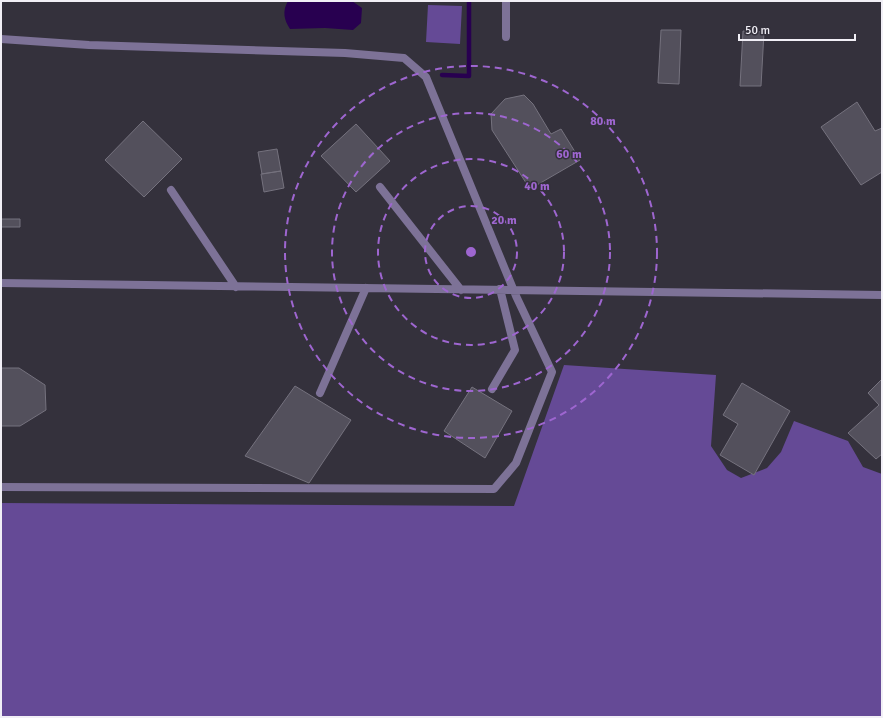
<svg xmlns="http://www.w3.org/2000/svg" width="883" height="718" font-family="Signika,sans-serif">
  <rect width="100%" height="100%" fill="#34313c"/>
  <path fill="#654a96" d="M428,5l34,1 -2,38 -34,-2z
    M564,365l152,10 -5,71 16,24 14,8 26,-10 14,-16 13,-31 54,20 15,26 19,7v243h-881v-214l513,3z"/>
  <path fill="#280050" d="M288,1h64l10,7 -1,15 -8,7 -28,-2 -35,1c-6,-9 -8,-18 -2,-28z"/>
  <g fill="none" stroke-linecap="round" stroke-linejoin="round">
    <path stroke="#280050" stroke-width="4.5" d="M442,75l27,1v-75"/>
  </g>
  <path fill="#53505c" stroke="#75727e" d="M661,30h20l-2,54 -21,-1z
    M743,31l21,1 -3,54h-21z
    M524,95l9,9 18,30 10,-5 19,31 -50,29 -38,-59 -1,-16 14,-15z
    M857,102l18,29 7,-3v44l-21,13 -40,-58z
    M143,121l39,38 -38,38 -39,-37z
    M356,124l34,37 -34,31 -35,-36z
    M277,149l4,22 -19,3 -4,-22z
    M281,171l3,17 -20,4 -3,-18z
    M1,219h19v8h-19z
    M1,368h18l26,17 1,25 -26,16h-19z
    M882,379v75l-6,5 -28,-26 31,-28 -11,-12z
    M742,383l48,28 -36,64 -34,-20 18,-31 -15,-9z
    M295,386l56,34 -42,63 -64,-27z
    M472,387l40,24 -27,47 -41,-27z"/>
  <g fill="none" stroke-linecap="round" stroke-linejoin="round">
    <path stroke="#7d7297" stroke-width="8" d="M506,1v36
      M1,39l88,6 256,8 59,5 22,19 90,219 36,76 -36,91 -22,26 -493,-2
      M380,187l81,103
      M171,190l65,97
      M1,283l881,12
      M492,389l23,-39 -15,-61
      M320,393l46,-105"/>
  </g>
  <g fill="none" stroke="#9e66d0" stroke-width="2" stroke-dasharray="7 5">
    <circle cx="471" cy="252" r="46"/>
    <circle cx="471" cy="252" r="93"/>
    <circle cx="471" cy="252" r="139"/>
    <circle cx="471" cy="252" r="186"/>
  </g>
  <circle cx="471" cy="252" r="6" fill="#9e66d0" stroke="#34313c" stroke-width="2"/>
  <g font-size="12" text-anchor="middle" font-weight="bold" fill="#9e66d0" stroke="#34313c" stroke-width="3" stroke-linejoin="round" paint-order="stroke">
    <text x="603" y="125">80 m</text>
    <text x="569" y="158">60 m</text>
    <text x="537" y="190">40 m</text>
    <text x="504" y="224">20 m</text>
  </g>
  <rect width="883" height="718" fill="none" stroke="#f1eff6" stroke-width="4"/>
  <path d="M739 34v6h116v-6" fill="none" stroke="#f1eff6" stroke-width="2"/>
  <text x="745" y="34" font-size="12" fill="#f1eff6" stroke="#34313c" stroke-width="3" paint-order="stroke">50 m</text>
</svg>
